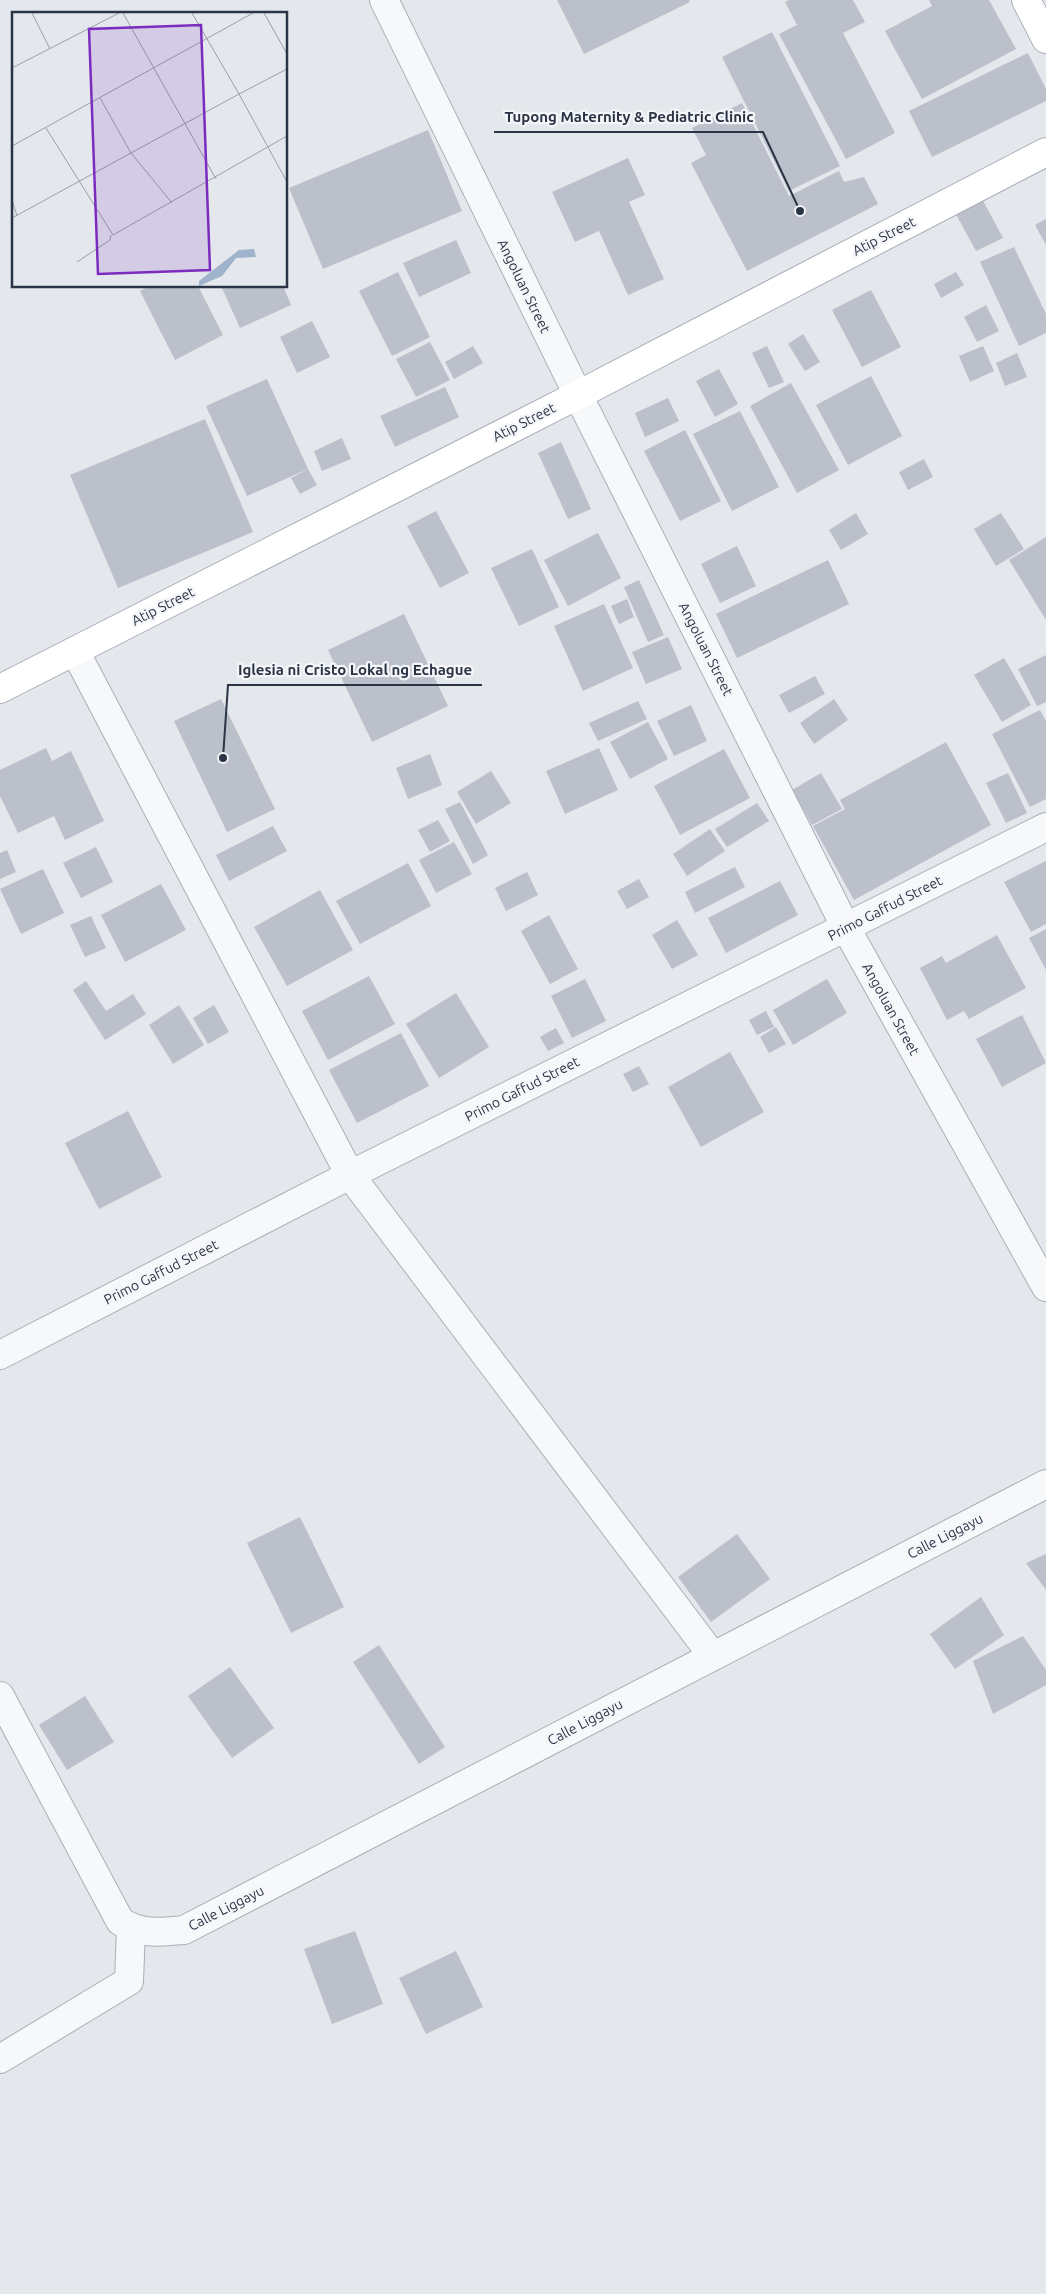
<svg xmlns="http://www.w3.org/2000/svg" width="1046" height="2294" font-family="Ubuntu,sans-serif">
  <rect width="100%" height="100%" fill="#e4e7ec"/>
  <path fill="#bbc0ca" d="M557,0h132l1,2 -106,52z
    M789,0h64l12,22 -22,11 52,100 -49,26 -67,-125 18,-9 -12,-23z
    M929,0h60l27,49 -94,50 -37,-68 47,-25z
    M772,32l68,134 -51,25 -67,-134z
    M1028,53l18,36v12l-114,56 -23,-46z
    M742,103l47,93 50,-25 5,11 20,-5 14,27 -131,67 -56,-108 15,-8 -14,-27z
    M428,130l34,81 -139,58 -34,-81z
    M628,158l17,37 -16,7 35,77 -36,16 -29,-64 -24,11 -23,-50z
    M979,193l24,45 -27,13 -24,-44z
    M1046,219v26l-11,-20z
    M456,240l15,33 -52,24 -16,-34z
    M1014,247l32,67v19l-27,13 -39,-84z
    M398,272l32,65 -38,19 -33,-65z
    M956,272l8,13 -23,13 -7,-14z
    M150,286h48l25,49 -48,25 -35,-69z
    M221,286h62l8,19 -51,23z
    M871,290l30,57 -39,20 -30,-57z
    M986,305l13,26 -22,11 -13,-25z
    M312,321l18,36 -33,16 -17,-36z
    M803,334l17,28 -15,9 -17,-27z
    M430,342l20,38 -34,17 -20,-38z
    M473,346l10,17 -29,16 -9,-17z
    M767,346l17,36 -15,6 -17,-35z
    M983,346l11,25 -24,11 -11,-26z
    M1017,353l10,24 -22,9 -9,-23z
    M719,369l19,35 -23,13 -19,-36z
    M871,376l31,60 -54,29 -32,-60z
    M267,379l41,90 -61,27 -41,-90z
    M791,383l48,87 -42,23 -47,-87z
    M445,387l14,30 -64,30 -15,-31z
    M668,398l11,23 -34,16 -10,-24z
    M740,411l39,76 -47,24 -39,-77z
    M205,419l48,113 -135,56 -48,-113z
    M685,430l36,71 -41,20 -36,-70z
    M342,438l9,21 -29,12 -8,-20z
    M561,442l30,67 -23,10 -30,-66z
    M924,459l9,18 -25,13 -9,-18z
    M308,469l9,16 -17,9 -9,-16z
    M436,511l33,62 -29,15 -33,-62z
    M856,513l12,21 -27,16 -12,-20z
    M1001,513l23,36 -28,17 -22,-37z
    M598,533l23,45 -53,28 -24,-46z
    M1046,537v83l-37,-60z
    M737,546l19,40 -36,17 -19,-39z
    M532,549l27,58 -40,19 -28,-58z
    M828,560l21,44 -112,54 -21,-44z
    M639,580l25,55 -16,7 -24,-55z
    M627,599l7,18 -15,7 -8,-18z
    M604,604l29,64 -50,23 -29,-65z
    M404,614l44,92 -76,36 -44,-92z
    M668,637l14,32 -36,15 -14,-32z
    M1046,655v47l-9,4 -19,-37z
    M1004,658l27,47 -29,17 -28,-47z
    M815,676l10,18 -36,19 -10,-18z
    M221,699l54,110 -48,23 -53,-111z
    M834,699l14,21 -34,24 -14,-21z
    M638,701l9,18 -49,22 -9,-18z
    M691,705l16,36 -33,15 -17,-35z
    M1040,710l6,11v78l-16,8 -38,-73z
    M648,722l20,37 -38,20 -20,-37z
    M946,742l45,83 -137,75 -41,-74 32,-17 -5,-9z
    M46,748l6,13 19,-10 33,70 -39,19 -11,-24 -36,17 -18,-37v-26z
    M599,748l19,42 -53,24 -19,-43z
    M724,749l26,49 -70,37 -26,-49z
    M430,754l12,31 -34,14 -12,-31z
    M491,771l20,32 -35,21 -19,-32z
    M821,773l21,36 -30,16 -20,-35z
    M1008,773l19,40 -21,10 -20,-40z
    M460,802l28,53 -15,9 -28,-55z
    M757,803l12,18 -42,26 -12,-18z
    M438,820l12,21 -20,11 -12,-22z
    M273,826l14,25 -58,30 -13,-26z
    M710,829l15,22 -38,25 -14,-22z
    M454,842l18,32 -36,19 -17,-33z
    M96,847l17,35 -32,16 -18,-35z
    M7,850l9,22 -16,7v-26z
    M1046,861v63l-15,8 -27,-50z
    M408,863l23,43 -71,38 -24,-43z
    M735,867l10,20 -50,26 -10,-21z
    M43,869l21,44 -43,21 -21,-45z
    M527,872l11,23 -32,16 -11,-23z
    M639,879l10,18 -22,12 -10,-18z
    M780,881l18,34 -72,38 -18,-35z
    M161,884l25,46 -61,32 -24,-47z
    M320,890l33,60 -66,36 -33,-59z
    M549,915l29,54 -28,15 -29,-53z
    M91,916l15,32 -21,9 -15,-32z
    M677,920l21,35 -26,14 -20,-34z
    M1046,929v41l-17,-32z
    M997,935l29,53 -57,31 -5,-8 -17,9 -27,-52 22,-12 4,7z
    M369,976l26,48 -67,36 -26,-49z
    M585,979l21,42 -34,17 -21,-42z
    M827,979l20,34 -54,32 -20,-35z
    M86,981l20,30 27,-17 13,20 -41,26 -32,-50z
    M456,993l33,54 -50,31 -33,-54z
    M179,1005l25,40 -31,19 -24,-39z
    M214,1005l15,27 -21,12 -15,-26z
    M766,1011l8,16 -17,8 -8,-15z
    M1022,1015l24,48 -44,24 -26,-48z
    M776,1027l10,17 -17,9 -9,-16z
    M556,1028l8,15 -16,8 -8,-14z
    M401,1033l28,53 -72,37 -28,-53z
    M730,1052l34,60 -63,35 -33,-60z
    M639,1066l10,18 -16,8 -10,-18z
    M128,1111l34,66 -63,32 -34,-66z
    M300,1517l44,90 -53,26 -44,-90z
    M737,1534l33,45 -59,43 -33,-45z
    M1046,1554v36l-20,-27z
    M981,1597l23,38 -49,34 -25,-35z
    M1023,1636l23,34v15l-53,29 -20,-53z
    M379,1645l66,102 -26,17 -66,-102z
    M230,1667l44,61 -42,30 -44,-62z
    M85,1696l29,46 -47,28 -28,-45z
    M355,1931l28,73 -51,20 -28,-75z
    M456,1951l27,56 -57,27 -27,-56z"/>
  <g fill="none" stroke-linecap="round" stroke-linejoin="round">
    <g stroke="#a9aeb7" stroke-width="30">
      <path id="street" d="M384,0l194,395 268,533 200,359
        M75,651l275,524 362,480
        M0,1355l350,-180 696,-348
        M0,1696l120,225c20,14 41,11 64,9l862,-446
        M0,2059l129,-78 2,-52"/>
    </g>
    <g stroke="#a9aeb7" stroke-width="30">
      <path id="secondary" d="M1026,0l20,39
        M0,689l578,-294 468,-243"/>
    </g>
    <use href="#street" stroke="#f7f8fa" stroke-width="28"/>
    <use href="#secondary" stroke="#fff" stroke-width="28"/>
  </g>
  <g text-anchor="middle" stroke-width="4.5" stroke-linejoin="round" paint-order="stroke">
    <g font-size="14" fill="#2b3445" stroke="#f4f6f9">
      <text transform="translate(884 236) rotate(-27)" y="5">Atip Street</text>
      <text transform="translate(524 286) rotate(64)" y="5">Angoluan Street</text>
      <text transform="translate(524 422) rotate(-27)" y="5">Atip Street</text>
      <text transform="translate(163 606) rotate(-27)" y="5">Atip Street</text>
      <text transform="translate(706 649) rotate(63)" y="5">Angoluan Street</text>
      <text transform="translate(885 908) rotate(-27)" y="5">Primo Gaffud Street</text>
      <text transform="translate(891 1009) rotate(61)" y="5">Angoluan Street</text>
      <text transform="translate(522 1089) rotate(-27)" y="5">Primo Gaffud Street</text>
      <text transform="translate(161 1272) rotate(-27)" y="5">Primo Gaffud Street</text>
      <text transform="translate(945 1536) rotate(-27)" y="5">Calle Liggayu</text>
      <text transform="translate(585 1722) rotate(-28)" y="5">Calle Liggayu</text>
      <text transform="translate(226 1908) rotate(-27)" y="5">Calle Liggayu</text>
    </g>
  </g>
  <g transform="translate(12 12)">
    <rect width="275" height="275" fill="#e4e7ec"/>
    <path d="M242,237l2,8 -20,1 -14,18 -23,10v-5l40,-31z" fill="#9fb4cc"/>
    <path fill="none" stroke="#9a9fa9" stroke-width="1" d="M20,1l18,36M111,1l93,166M180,1l47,81 48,-25M252,1l23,41M0,56l107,-55M88,86l31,55 41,50M34,116l67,107 174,-99M0,134l241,-133M0,188l5,16M0,206l227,-124 48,88M65,250l33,-22 1,-5"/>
    <path fill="#7b2cbf" fill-opacity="0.15" stroke="#7b2cbf" stroke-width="2.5" d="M189,13l9,245 -112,4 -9,-245z"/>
    <rect width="275" height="275" fill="none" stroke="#2b3445" stroke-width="2.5"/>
  </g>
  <path fill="none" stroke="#2b3445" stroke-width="2" d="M800 211L763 132H494M223 758L228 685H482"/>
  <g fill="#2b3445" stroke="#f4f6f9" stroke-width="2">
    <circle cx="800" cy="211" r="5"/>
    <circle cx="223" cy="758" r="5"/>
  </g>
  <g font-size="15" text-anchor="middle" font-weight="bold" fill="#2b3445" stroke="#f4f6f9" stroke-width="4.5" stroke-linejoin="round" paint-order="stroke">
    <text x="629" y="122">Tupong Maternity &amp; Pediatric Clinic</text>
    <text x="355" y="675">Iglesia ni Cristo Lokal ng Echague</text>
  </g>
</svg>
